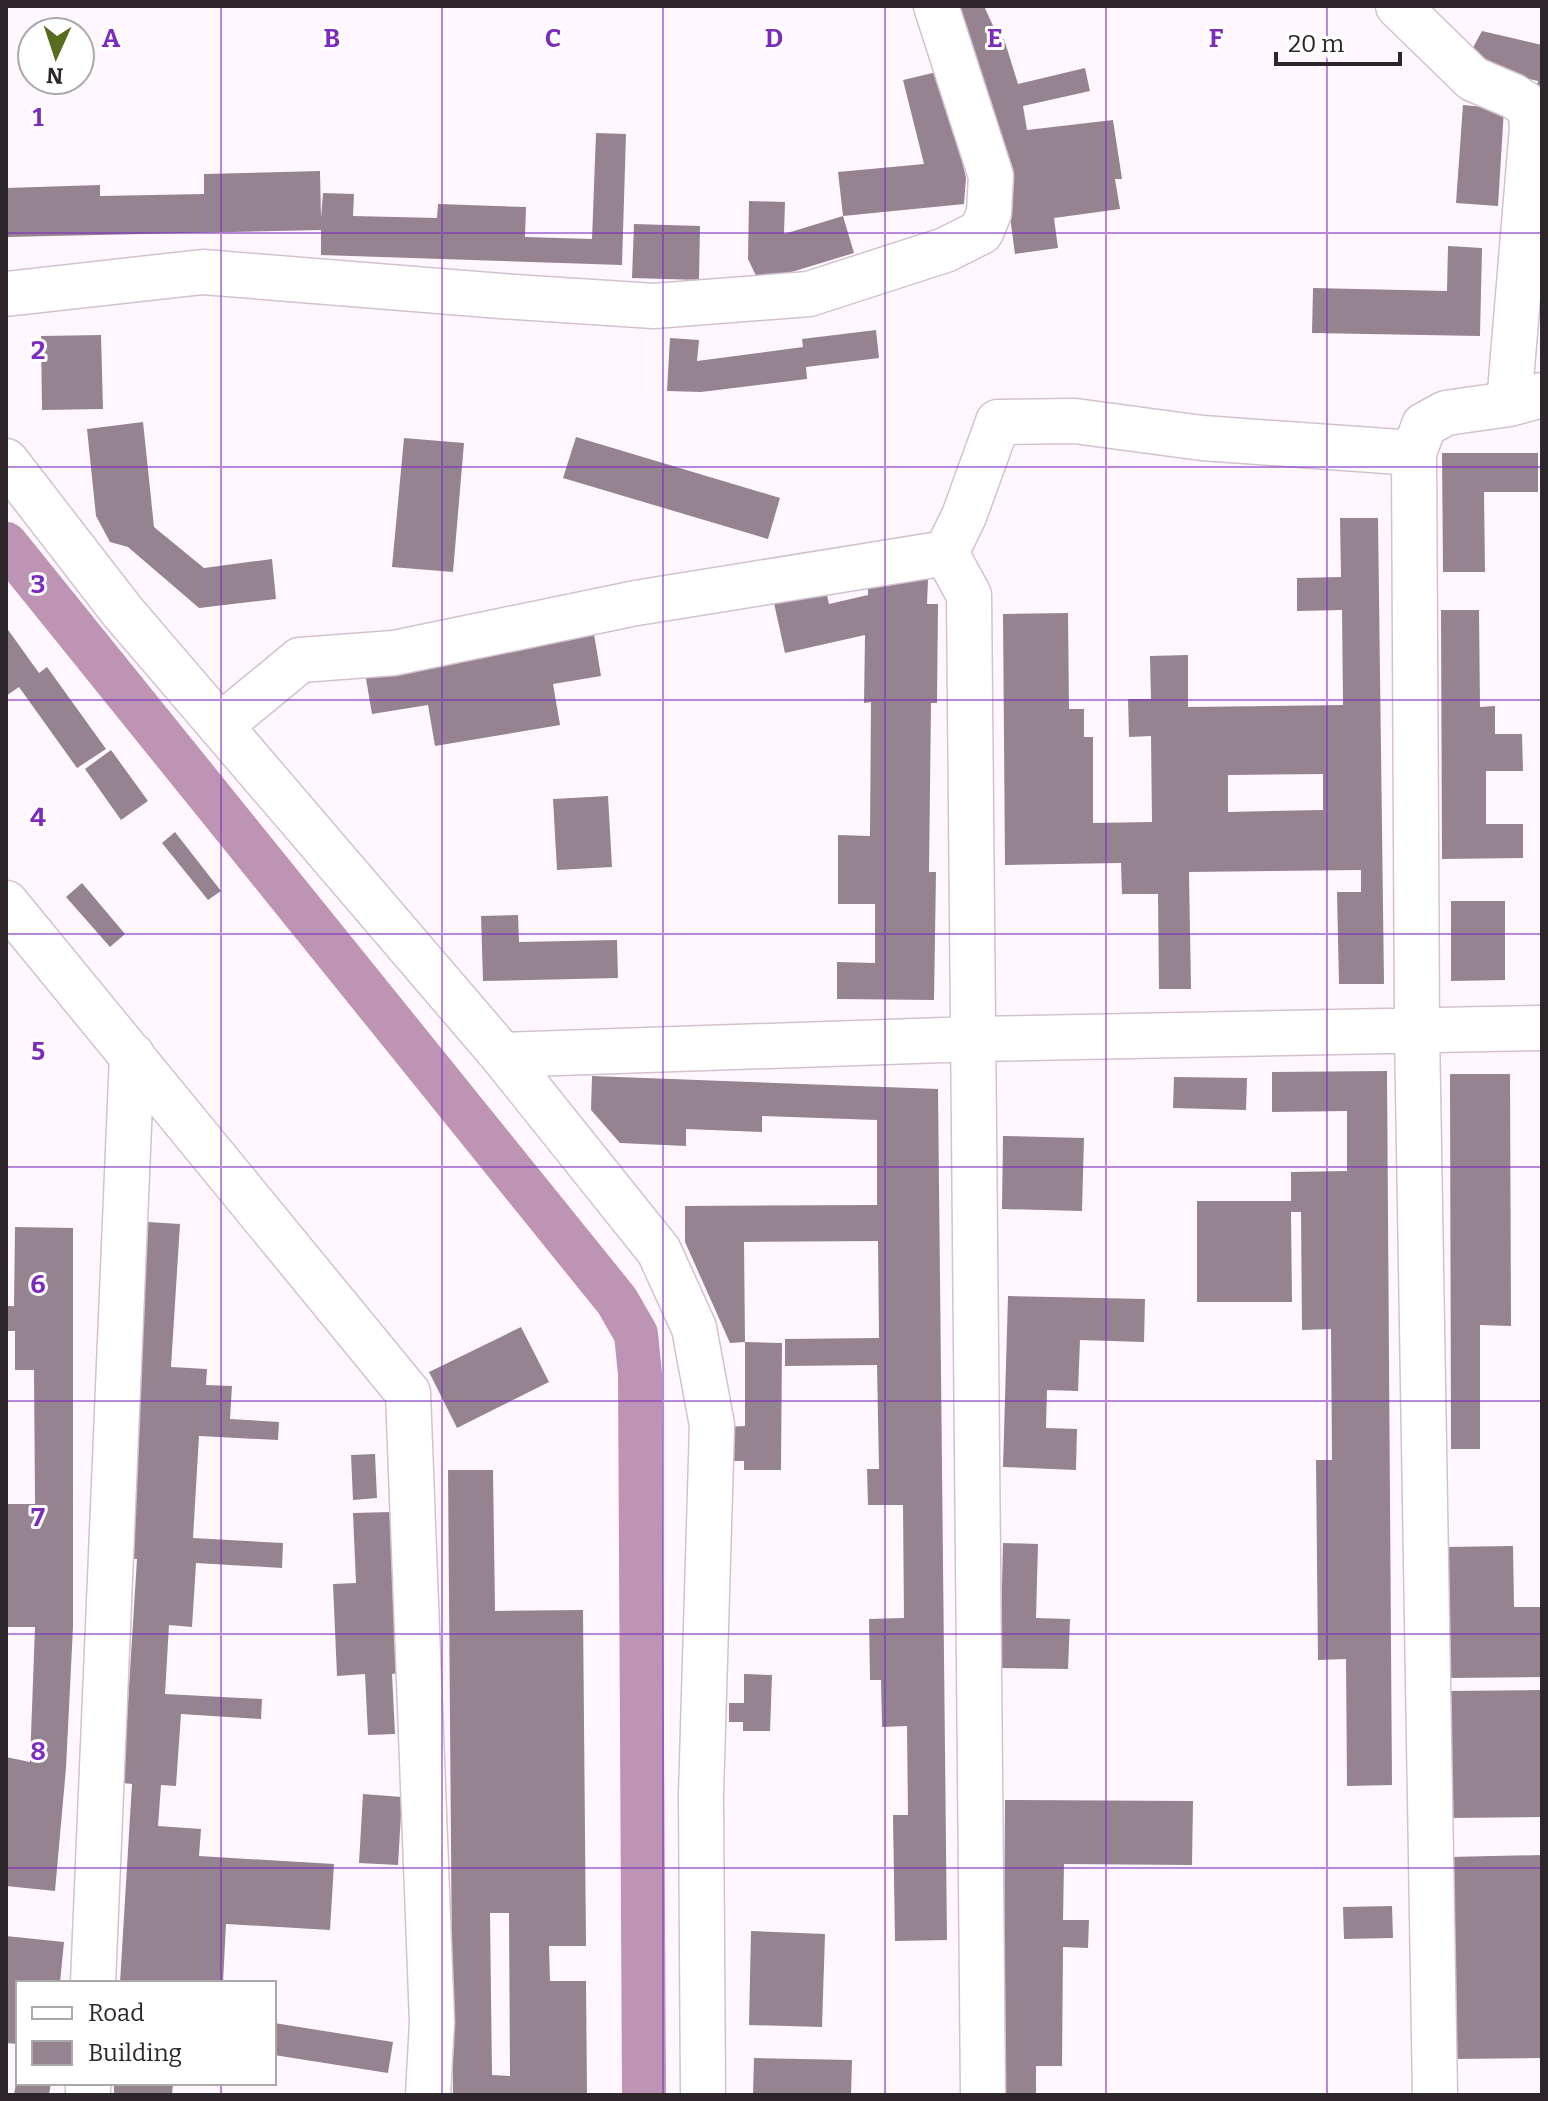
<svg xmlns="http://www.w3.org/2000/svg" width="1548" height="2101" font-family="Bitter,serif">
  <rect width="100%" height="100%" fill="#fff7fd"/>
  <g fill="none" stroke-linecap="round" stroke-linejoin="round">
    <path stroke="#be94b5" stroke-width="44" d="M6,544l611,757 19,33 4,40 4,721"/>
  </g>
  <path fill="#958390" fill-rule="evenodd" d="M948,6h36l16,35 4,-2 14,45 67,-16 5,23 -67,15 4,24 86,-10 9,59h-7l5,30 -66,9 4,30 -43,6 -8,-60z
    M1482,31l60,14v49l-7,-1 3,-12 -74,-17z
    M941,71l25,107 -2,26 -121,12 11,37 -95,29 -11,-23 1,-58 36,1 -1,32 59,-18 -5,-44 86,-8 -21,-84z
    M1463,105l41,4 -6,97 -42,-3z
    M596,133l30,1 -4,131 -301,-10v-25l-315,7v-49l94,-3v11l104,-2v-20l116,-3 1,47 2,-25 31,1 -1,22 84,2 1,-14 88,3 -1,30 67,2z
    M634,224l66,2 -1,54 -67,-2z
    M1448,246l34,2 -2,88 -168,-3 1,-45 134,3z
    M876,330l3,28 -73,9 1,12 -106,13 -34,-1 3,-53 29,2 -2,21 106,-14 -1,-8z
    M101,335l2,74 -61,1 -1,-74z
    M143,422l11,105 50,41 68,-9 4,40 -77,9 -71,-61 -18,-5 -14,-26 -9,-87z
    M576,437l204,61 -12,41 -205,-61z
    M404,438l60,5 -11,129 -61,-5z
    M1442,453h96v39h-54l1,80h-42z
    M1340,518h38l6,466h-45l-2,-92h24v-22l-172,2 2,117h-32l-1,-95h-36l-1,-31 -116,2 -2,-251 65,-1 1,96h15v28h9v86l59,-1 -1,-86 -22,1 -1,-38h23l-1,-43 38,-1v52l155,-2 -1,-95 -45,1v-33l44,-1zM1323,774v36l-95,2v-37z
    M822,573l7,31 39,-9v-16l60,1 -1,24h11l-1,99h-6l-2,169h7l-2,128 -97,-1v-37l38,1v-59h-37v-69l32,1 1,-134 -7,1 1,-68 -80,18 -15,-68z
    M1441,610h38l1,97 15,-1v28h27l1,37h-37v53h37v34l-81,1z
    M6,627l33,46 8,-6 59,82 -29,19 -58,-81 -13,9z
    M593,628l8,48 -48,8 7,41 -125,21 -7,-41 -56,9 -8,-47z
    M111,750l37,51 -27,19 -36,-51z
    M608,796l4,71 -55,3 -4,-71z
    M175,832l46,59 -13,9 -46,-57z
    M82,883l43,51 -15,13 -44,-50z
    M1451,901h54v79l-54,1z
    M518,915l1,27 98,-2 1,38 -135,3 -2,-65z
    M1387,1071l5,714 -45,1 -1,-127 -28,1 -2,-200h16l-1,-131 -29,1 -1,-118h-10l1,90h-95v-101h94v-29l56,-1v-60l-75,1v-40z
    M1450,1074h60l1,252 -31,-1v124h-29z
    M592,1076l346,13 9,851 -52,1 -2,-126h15l-1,-89 -25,1 -1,-47h-11l-1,-61 35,-1 -1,-113h-35l-1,-36h12l-2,-104 -92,1v-27l94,-1 -1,-97 -134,1 1,100 -15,1 -45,-101v-36l192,-1v-85l-115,-4v16l-76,-3v17l-66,-3 -29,-33z
    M1174,1077l73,1 -1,32 -73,-2z
    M1003,1136l81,2 -2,73 -80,-2z
    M148,1222l32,2 -9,143 36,2 -1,16 26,1 -2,33 49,3 -1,18 -79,-4 -6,102 90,5 -1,25 -86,-5 -4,64 -23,-2 -4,69 97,5 -1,20 -80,-5 -5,72 -15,-1 -3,41 43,3 -2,27 135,8 -4,66 -104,-6 -3,59h-103l12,-199 -9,-1 14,-224h-10z
    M15,1227l58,1v399l-7,141 -11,123 -49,-5v-129l24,5 5,-135h-29v-123h29l-1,-134h-19v-39h-9v-25h8z
    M1008,1296l137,3 -1,43 -64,-2 -2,51 -31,-1 -1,38 31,1 -1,41 -73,-3z
    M521,1327l28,55 -92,46 -28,-56z
    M745,1342l37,1 -1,127h-37v-9h-19l1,-34 19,-1z
    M375,1454l2,44 -24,2 -2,-45z
    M448,1470h45l2,141 88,-1 3,336h-37l1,35h36l1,114h-134zM490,1913h19l1,163 -18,-1z
    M391,1512l8,161 -7,1 3,60 -27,1 -3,-61 -28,2 -4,-92 23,-1 -3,-70z
    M1003,1543l35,1 -2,74 34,1 -2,50 -68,-1z
    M1513,1546l1,61h28v70l-95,1 -2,-131z
    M744,1674l28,1 -2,56h-27v-9h-14v-19h15z
    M1542,1690v127l-94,1 -1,-127z
    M363,1794l39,3 -4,68 -39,-2z
    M1005,1800l188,1 -1,64 -128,-1 -1,56h26l-1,28 -25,-1 -1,119h-26v29h-33z
    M1542,1855v203l-91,1 -2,-202z
    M1392,1906l1,32 -49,1 -1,-32z
    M751,1931l74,3 -3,93 -73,-2z
    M6,1936l58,6 -4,41h-42v61l-12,-1z
    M274,2023l119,19 -5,31 -114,-18z
    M754,2058l98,2 -1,35h-98z
    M16,2083h35l-2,12h-35z
    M114,2083h59l-1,12h-58z"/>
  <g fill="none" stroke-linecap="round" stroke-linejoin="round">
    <g stroke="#d4c1cf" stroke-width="47">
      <path id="minor" d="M1398,6l75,73 40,17 17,11 2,21 -23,276
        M6,294l197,-22 298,24 153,10 155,-12 136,-44 36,-18 8,-19 2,-37 -55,-170
        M6,461l116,150 380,444 157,196 35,77 18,97 -11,370 2,300
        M946,553l23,42 14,1500
        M220,726l80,-66 94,-7 242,-50 310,-50 18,-37 34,-94 77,-1 127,17 212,15
        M6,903l402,490 24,629 -4,73
        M502,1055l471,-16 569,-11
        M93,1983l39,-928
        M88,2095v-12
        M1435,2095l-18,-1066 -3,-576 10,-28 22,-12 63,-9 33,-9"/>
    </g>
    <use href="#minor" stroke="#fff" stroke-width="44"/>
  </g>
  <path fill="none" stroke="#7b2cbf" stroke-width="2" stroke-opacity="0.55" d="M221,6v1977M442,6v2089M663,6v2089M885,6v2089M1106,6v2089M1327,6v2089M6,233h1536M6,467h1536M6,700h1536M6,934h1536M6,1167h1536M6,1401h1536M6,1634h1536M6,1868h1536M221,2083v12"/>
  <g font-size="26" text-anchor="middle" font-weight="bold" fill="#7b2cbf" stroke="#fff" stroke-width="6" stroke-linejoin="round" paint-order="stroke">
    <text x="111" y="47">A</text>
    <text x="332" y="47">B</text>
    <text x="553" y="47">C</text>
    <text x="774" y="47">D</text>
    <text x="995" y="47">E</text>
    <text x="1216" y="47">F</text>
    <text x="38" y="126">1</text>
    <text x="38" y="359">2</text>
    <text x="38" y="593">3</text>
    <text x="38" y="826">4</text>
    <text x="38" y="1060">5</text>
    <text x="38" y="1293">6</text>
    <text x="38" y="1526">7</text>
    <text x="38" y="1760">8</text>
  </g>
  <rect width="1548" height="2101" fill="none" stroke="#2c252a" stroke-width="16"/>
  <rect x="16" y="1981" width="260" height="104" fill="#ffffff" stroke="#aba8aa" stroke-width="2"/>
  <rect x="32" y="2007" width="40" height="12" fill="#ffffff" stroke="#aba8aa" stroke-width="2"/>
  <text x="88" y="2021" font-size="24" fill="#2c252a">Road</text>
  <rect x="32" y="2041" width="40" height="24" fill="#958390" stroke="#aba8aa" stroke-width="2"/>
  <text x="88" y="2061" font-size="24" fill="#2c252a">Building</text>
  <g transform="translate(56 56) rotate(183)"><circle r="38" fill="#ffffff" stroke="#aba8aa" stroke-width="2"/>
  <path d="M0-6L14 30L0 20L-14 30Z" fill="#566d1d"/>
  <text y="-12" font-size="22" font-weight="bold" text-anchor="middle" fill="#2c252a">N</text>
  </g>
  <path d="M1276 52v12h124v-12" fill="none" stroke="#2c252a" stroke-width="4"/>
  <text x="1288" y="52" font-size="24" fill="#2c252a" stroke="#ffffff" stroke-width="6" paint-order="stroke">20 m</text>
</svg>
